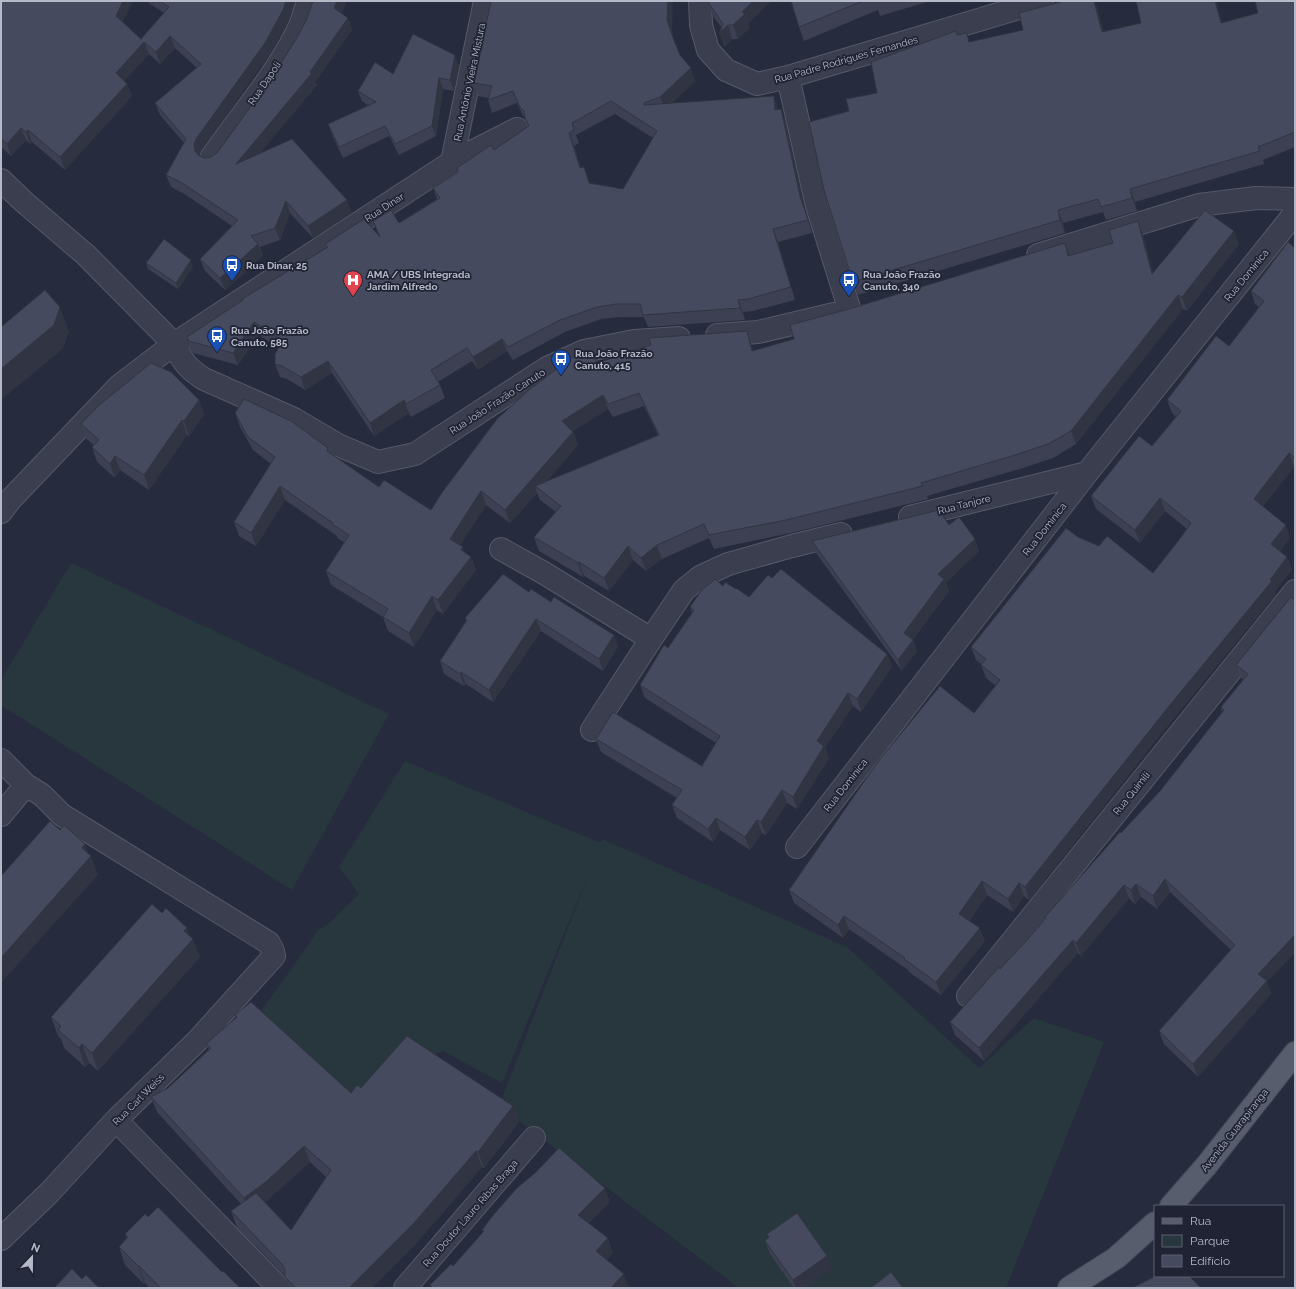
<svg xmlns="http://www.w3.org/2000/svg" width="1296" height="1289" font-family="Raleway,sans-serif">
  <rect width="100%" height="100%" fill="#262b3d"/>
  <path fill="#28373e" d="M71,563l318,151 -97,176 -291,-185v-25z
    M405,761l195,82 2,-4 245,108 132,121 55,-50 70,24 -98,246h-267l-240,-182 91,-235 -88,212 -59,-32 -10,4 -77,54 -100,-91 48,-67 13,-20 11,-7 31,-30 -20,-27z"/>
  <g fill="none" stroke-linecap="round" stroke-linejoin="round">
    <g stroke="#555968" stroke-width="24">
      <path id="minor" d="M700,1l1,24 7,25 18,20 31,14 31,-7 254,-76
        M788,77l29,129 33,105
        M211,158c29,-42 66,-84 88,-130 4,-9 6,-18 9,-27
        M452,162l33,-161
        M1,180l23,22 62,53 88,89c8,17 14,25 30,35l90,40 44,26 40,17 37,-8 132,-86 37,-17 50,-10 45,-3
        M1038,255l161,-50 57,-7 39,1
        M717,335l41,-3 76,-18
        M1,512l9,-12 109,-114 55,-42 278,-182 65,-33
        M910,517l177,-44
        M501,549l43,24 107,66
        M592,730l59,-91 33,-49 16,-13 28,-13 64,-18 49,-12
        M1,760l25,25 16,10 20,20 207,128 4,8 1,5 -76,84 -82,80 -67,73 -48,46
        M1,815l25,-30
        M797,847l290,-374 208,-260
        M968,996l327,-405
        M116,1120l163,168
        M405,1288l129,-150"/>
    </g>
    <g stroke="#434757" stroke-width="24">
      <path id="major" d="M1171,1206l35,-40 89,-113
        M1069,1288l47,-30 39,-35"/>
    </g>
    <use href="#minor" stroke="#3a3e4e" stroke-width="22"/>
    <use href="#major" stroke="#585d6d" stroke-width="22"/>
  </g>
  <path fill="#3c4052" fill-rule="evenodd" d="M1,1l122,21 18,17 23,-26 -18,-12h149l-7,22 -19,32 -68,96 -2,5 6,2 6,-1 6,-4 58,-80 21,-34 10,-18 7,-20h34l-6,13 7,4 4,12 -37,52 2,3 -57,68 92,60 -39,25 -23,-25 -10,27 -20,7 3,9 -38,34 -20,-19 -5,-12 32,-33 -46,-31 -15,-8 -5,-12 18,-32 -24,-28 -5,-12 42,-35 -22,-20 -15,16 -11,-10 -25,27 3,3 5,12 -67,74 -33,-28 -2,2 -4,-4 -15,16 -10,-9z
    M733,1h38l-23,22 2,5 -12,11h-6l-8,8 -2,-19 -9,-12 -5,-14h24z
    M791,1h139l-50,15 -2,-6 -74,31 -5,-14z
    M1136,1h80l6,22 36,-10 37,-12v146l-32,13 1,4 -129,38 2,9 -31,9 -3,-8 -40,11 2,10 -207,62 -5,-13 -4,-171 28,-18 80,-58 14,7 52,-12 74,-23 6,25 38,-9z
    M672,32l4,14 4,9 15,26 -23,22 109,6 4,12 20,88 7,24 -34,9 17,58 -42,11 -10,1 2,8 -97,7 -4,-10h-24l-19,2 -36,13 -52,28 -6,-9 -29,19 -6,-9 -34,21 2,3 5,13 -34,19 -2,-4 -35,23 -42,-63 -27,17 -18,-11 -7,-2 -5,-13 4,-16 -20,-13 -21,30 -45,-12 -2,-3 -4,-13 56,-37 -1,-1 85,-51 -2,-4 53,-10 -5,-13 26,2 38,-24 -4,-11 61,-38 34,-24 -11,-23 -25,10 -4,-13v-2l-10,-2 -4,-13zM615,114l38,24 -30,51 -33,-5 -6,-17 -3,1 -7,-22 5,-3 -3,-8z
    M459,66l-5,25 -11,-2 -7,47 -37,19 -10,-19 -46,22 -11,-23 -4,-11 41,-18 -7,-5 -4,-10 35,-17z
    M1143,235l10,38 86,-29 -52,67 -4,-2 -107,135 -23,14 -33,11 -93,27 1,3 -137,34 -77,16 -5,-11 -47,21 -16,12 -13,-11 -24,31 -25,-15 -1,1 -44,-26 -5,-14 22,-25 -16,-12 -3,-7 -27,30 -24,-18 -26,40 5,7 6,5 5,13 -33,44 -6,-4 -23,37 -26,-16 -5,-14 -52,-32 -5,-14 18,-29 -7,-4v-2l-52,-36 -29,46 -17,-10 -5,-14 37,-58 -18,-14 -13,-23 -5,-14 93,35 2,5 49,34 52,23 166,-147 154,-18 2,6 41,-12 276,-83zM644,406l14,29 -111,46 31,-36 -5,-14 35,-22 5,8z
    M1295,248v219h-1l-31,39 27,32 -10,13 7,6 5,13 -17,21 1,3 -102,124 -145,182 -5,-4 -11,16 -26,-17 -18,26 16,20 -44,54 -32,-23 -1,-2 -59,-41 -6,9 -49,-35 -5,-13 185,-177 22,-27 -10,-8 -5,-13v-1l-5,-4 -5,-13 107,-110 75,36 34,-44 -22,-18 -25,32 -44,-34 -5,-13 61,-50 24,-29 -4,-4 -5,-13 62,-54 30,-39 -4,-3 -4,-13z
    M146,263l47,4 -15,22 -30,-20z
    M199,400l5,14 -15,22 -2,-1 -38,55 -29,-20 -5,8 -18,-16 -5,-15 2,-1 -8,-8 -5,-14z
    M949,525l30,26 -33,32 3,8 -36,48 4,12 -15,20 -86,-118 -4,-12z
    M772,578l115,76 5,13 -31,45 -8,-6 -28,42 4,10 -32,51 -10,-6 -21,32 -4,-2 -12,17 -30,-20 -7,12 -36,-24 -5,-13 5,-7 -76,-46 -5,-13 106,27 14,-23 -71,-45 -5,-13 28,-37 24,-35 -2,-6 33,-21 13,3 13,8z
    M529,592l85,43 4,12 -15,24 -62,-40 -48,71 -27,-18 -2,2 -20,-12 -4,-13 26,-40 -1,-3z
    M1295,600l-28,382 4,12 -73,83 -34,-33 -5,-13 72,-81 -61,-58 -13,17 -16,-12 -6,7 -6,-6 -48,58 -3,-3 -94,108 -29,-26 -5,-13 78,-83 18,-21 -1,-1 115,-126 62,-79 -1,-5 23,-27 -3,-2 -5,-13z
    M162,913l28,23 10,21 -102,114 -9,-8 -4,4 -21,-19 -3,-9 -3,-3 -7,-19z
    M235,1015l116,78 10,-5 152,18 6,16 -35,46 -2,-1 -62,72 -49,49h-82l-4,-12 -48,-49 -6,-16 10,-7 -84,-92 -6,-15 17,-9 41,-38 -3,-6 30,-26zM310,1162l16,15 -35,53 -26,-28 7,-6z
    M148,1217l74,55 18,16h-90l-5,-5 -1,1 -19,-19 -6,-18 8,-8 -2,-5z
    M767,1234l65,34 -28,20h-10l-24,-34 -5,-13 4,-3z"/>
  <path fill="#313442" d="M123,1h10l-13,27 -4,-12z
    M286,1h9l-7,22 -19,32 -68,96 -2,5 -4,-5 -1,-7 2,-5z
    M337,1h10l-9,20 -4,-13z
    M668,1h5l-1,31 5,19 -10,-31z
    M753,1h18l-23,22 2,5 -12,11 -5,-14 9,-13z
    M1094,1h1l2,6 10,38 -5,-13z
    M1215,1h1l9,35 -4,-13z
    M348,18l4,12 -37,52 2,3 -76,91 -5,-12 74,-92z
    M728,25l4,14 -8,8 -5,-14z
    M170,36l5,12 -15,16 -4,-12z
    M144,42l5,12 -29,31 -4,-12z
    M455,55l4,11 -5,25 -4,-11z
    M691,68l4,13 -30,29 -5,-13z
    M439,78l4,11 -7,47 -4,-10z
    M127,84l5,12 -67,74 -5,-13z
    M774,96l4,13 -3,1z
    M781,109l4,12 20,88 7,24 -12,-37z
    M21,128l5,12 -15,16 -4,-12z
    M28,130l4,12 -2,2 -4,-12z
    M569,133l5,13 11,35 -5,-13z
    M584,167l5,12 5,17 -5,-13z
    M1130,189l5,13 2,9 -5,-13z
    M347,200l5,13 -39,25 -5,-12z
    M286,201l4,12 -10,27 -5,-12z
    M1058,210l5,13 2,10 -5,-13z
    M1138,221l5,14 14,53 -5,-14z
    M773,229l5,13 17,58 -4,-13z
    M1234,231l5,13 -52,67 -5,-14z
    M1065,243l5,14 -2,-1z
    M258,244l5,12 -38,34 -5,-12z
    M191,260l2,7 -15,22 -2,-6z
    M1178,295l5,14 -107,135 -5,-13z
    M738,300l5,12 2,8 -5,-12z
    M60,307l9,24 -6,18 -62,51v-31z
    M254,322l5,13 -21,30 -5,-12z
    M747,331l4,14 6,19 -5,-13z
    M502,339l5,12 -29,19 -5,-13z
    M328,361l4,12 -27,17 -4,-13z
    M603,395l5,14 -41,26 -5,-14z
    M199,400l5,14 -15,22 -5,-15z
    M404,400l5,13 -35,23 -4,-13z
    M182,420l5,15 -38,55 -5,-15z
    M573,432l5,13 -39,45 -4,-4 2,7 -27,30 -5,-13z
    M1289,453l5,14 -36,45 -4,-13z
    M115,456l5,14 -5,8 -5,-14z
    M280,486l5,14 -29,46 -5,-13z
    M481,491l5,14 -31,48 -5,-14z
    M1160,498l5,13 -25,32 -5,-13z
    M1286,525l4,13 -14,19 -5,-13z
    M975,539l4,12 -33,32 3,8 -41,54 -4,-12 34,-59z
    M657,545l5,14 -16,12 -5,-13z
    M628,546l5,14 -24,31 -5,-13z
    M463,547l5,13 -7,-10z
    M471,557l5,13 -33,44 -5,-14z
    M1287,557l5,13 -17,21 1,3 -102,124 -145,182 -4,-13z
    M579,562l5,14 -1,1 -5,-14z
    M432,596l5,14 -23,37 -5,-14z
    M536,619l5,12 -48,71 -4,-12z
    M614,635l4,12 -15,24 -4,-12z
    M913,640l4,11 -15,20 -4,-11z
    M887,654l5,13 -31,45 -4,-13z
    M461,672l5,12 -2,2 -4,-12z
    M848,693l5,13 -28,42 4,10 -32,51 -4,-12 24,-56z
    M782,790l5,13 -21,32 -5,-13z
    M716,818l4,12 -7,12 -5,-13z
    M757,820l5,13 -12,17 -5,-13z
    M85,844l5,14 1,-2 7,19 -97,108v-25z
    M1165,879l5,13 -13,17 -4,-13z
    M982,881l5,14 -23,32 -5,-13z
    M1019,883l5,13 -11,16 -5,-13z
    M1136,884l5,13 -6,7 -4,-14z
    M1124,885l5,13 -48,58 -5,-13z
    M844,916l5,13 -6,9 -5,-13z
    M187,928l5,13 1,-2 7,18 -102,114 -6,-18z
    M980,928l5,13 -44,54 -5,-13z
    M1295,935v18l-28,29 4,12 -73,83 -5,-13 65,-90z
    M1073,940l5,13 -94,108 -5,-13z
    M82,1044l7,19 -4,4 -6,-19z
    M513,1106l6,16 -35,46 -6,-16z
    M304,1146l6,16 -38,34 -23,18 -5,-16z
    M476,1151l6,16 -62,72 -49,49h-22z
    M605,1188l5,14 -27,27 -5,-14z
    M608,1238l5,15 -11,13 -6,-15z
    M827,1256l5,12 -28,20h-8l-3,-8z
    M138,1265l7,18 -1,1 -6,-18z
    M624,1274l5,14h-18z"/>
  <path fill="#464a5f" stroke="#313442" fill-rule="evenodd" d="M1,1h122l-7,15 26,24 -1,-1 28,-32 -9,-6h126l-3,9 -18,33 -69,96 -2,5 1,7 4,5 6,2 6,-1 6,-4 58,-80 21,-34 10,-18 7,-20h24l-3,7 14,10 -38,54 2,1 -76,91 56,-25 55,61 -39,26 -22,-25 -11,27 -24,8 7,8 -38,34 -20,-19 38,-39 -56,-37 -16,-8 20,-36 -31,-36 46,-39 -31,-28 -14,16 -12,-10 -28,31 11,11 -67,73 -32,-27 -2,2 -5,-4 -14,16 -6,-5z
    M491,1h177l-1,19 6,18 7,17 11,13 -31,29 -16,6v2l130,-9 1,14 6,-1 19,87 8,24 -35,9 18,58 -43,12 -10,1 2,8 -97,7 -3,-11h-24l-19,3 -37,13 -52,27 -6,-8 -29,18 -6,-9 -36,22 9,15 -34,19 -2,-4 -34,23 -42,-62 -27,16 -19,-11 -7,-2v-10l8,-13 -29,-19 -21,31 -44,-12 -2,-4 56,-37 -1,-1 5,-3 81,-49 -3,-3 39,-25 16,18 -7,-16 18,-11 8,13 41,-25 -7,-10 25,-16 -1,-4 34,-23 3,5 35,-24 -4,-8 -1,-7 -4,-4 -7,-16 -25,9 4,-14 -18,-3zM611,101l46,30 -34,58 -34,-6 -5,-16 -4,1 -11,-35 5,-3 -2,-7z
    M708,1h23l1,1 1,-1h20l-11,11 3,2 -12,11h-5l-9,8 4,-9 -15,-22z
    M791,1h72l-64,26z
    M1064,1h30l8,31 39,-9 -5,-22h79l6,22 37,-10 -3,-12h40v131l-37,15 2,4 -130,38 2,9 -31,9 -3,-8 -40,11 2,10 -207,62 -29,-92 -15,-68 40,-11 -3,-12 31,-6 -6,-31 85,-31 1,4 10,-2 2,9 54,-12 -4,-17z
    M413,34l42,21 -5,25 -11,-2 -7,48 -37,18 -10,-18 -46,21 -11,-23 48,-22 -18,-11 17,-29 18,12z
    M1205,210l29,21 -52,66 -4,-2 -107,136 -23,13 -33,11 -94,28 2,3 -137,34 -77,15 -5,-11 -47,21 -16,13 -13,-12 -24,32 -25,-16 -1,1 -44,-26 27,-31 -26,-20 124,-51 -20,-42 -31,11 -5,-9 -41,26 11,11 -68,78 -24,-19 -31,48 13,8 -2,3 10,7 -33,43 -6,-4 -23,37 -26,-16 5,-8 -62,-38 23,-36 -17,-11 1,-1 -53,-37 -29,47 -17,-11 41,-65 -27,-20 -13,-24 9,-14 47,22 37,27 -1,3 52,36 5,-7 47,30 10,-16 56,-75 32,-29 42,-32 20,-7 6,12 54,-18 -2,-7 98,-7 5,20 42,-12 -4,-14 59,-16 216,-66 3,13 45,-13 -4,-13 29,-9 14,53z
    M164,239l27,21 -15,23 -30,-20z
    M1288,242l7,6v210l-6,-5 -35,46 32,26 -15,19 16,13 -17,23 2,1 -102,124 -145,182 -6,-4 -11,16 -26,-18 -23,33 21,14 -44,54 -32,-23 1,-1 -61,-42 -6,9 -49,-35 88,-127 63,-77 34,27 26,-33 -19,-15 5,-6 -15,-12 95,-119 12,9 21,9 8,-10 46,37 26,-33 12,-17 -31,-25 -25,32 -44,-34 48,-60 13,10 29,-35 -14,-11 49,-64 13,10 35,-45 -13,-10z
    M45,290l15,17 -6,18 -53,44v-42z
    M151,363l20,9 28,28 -15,21 -2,-1 -38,55 -29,-19 -5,8 -18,-17 7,-7 -18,-16 17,-18z
    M939,510l10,15 10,-8 16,22 -37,35 6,5 -40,54 9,7 -15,20 -86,-119z
    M781,569l106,85 -30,45 -9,-6 -31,48 7,5 -31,51 -11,-7 -21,32 -4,-2 -12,17 -29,-19 -8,11 -36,-24 10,-15 -86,-51 17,-27 89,54 18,-30 -80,-51 24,-40 4,3 26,-38 -4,-3 11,-16 14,-12 8,7 2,-4 11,7v-1l13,9 19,-22 4,3z
    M503,574l26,18 2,-3 20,13 3,-5 60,38 -15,24 -63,-40 -47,71 -28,-18 -1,2 -20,-13 27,-41 -2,-2z
    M1291,597l4,3v335l-37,39 9,7 -74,83 -34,-33 76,-86 -70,-66 -12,17 -17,-12 -5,6 -7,-5 -48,58 -3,-3 -94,108 -29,-26 49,-55 1,2 28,-30 18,-21 -1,-1 75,-85 1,1 39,-42 64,-81 -3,-3 27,-33 -12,-9z
    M50,821l10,9 4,-5 21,19 -3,4 9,8 -90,102v-82z
    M152,904l10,9 4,-5 21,20 -3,3 9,8 -101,114 -10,-9 -3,4 -21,-18 3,-4 -10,-9z
    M251,1002l100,91 6,-8 4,3 46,-52 106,70 -35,46 -2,-1 -62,72 -65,65h-53l-11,-11v-7l-3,-6 -51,-53 25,-18 35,37 40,-60 -27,-24 -37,35 -23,17 -93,-101 17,-9 43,-40 -5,-4 31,-27 -2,-2z
    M559,1148l46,40 -27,27 30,23 -12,13 28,23 -13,14h-178l-3,-3 21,-21 2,2 31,-35 -2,-1 12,-16 23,-26 18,-15z
    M158,1207l64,65 1,-1 17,17h-79l-23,-23v1l-19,-19 9,-10 -3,-3 20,-20 3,3z
    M797,1213l30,43 -34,24 -28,-39 4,-4 -2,-3z
    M72,1269l10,10 4,-4 13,13h-45z
    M891,1272l12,16h-32z
    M1156,1276h33l12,12h-69z"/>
  <defs>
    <g id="bus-pin" transform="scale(1)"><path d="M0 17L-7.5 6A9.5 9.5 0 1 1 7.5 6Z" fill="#1a4fb4" stroke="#1f2333"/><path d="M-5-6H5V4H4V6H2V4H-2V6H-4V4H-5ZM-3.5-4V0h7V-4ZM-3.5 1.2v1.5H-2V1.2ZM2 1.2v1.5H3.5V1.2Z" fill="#fff"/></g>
    <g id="hospital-pin" transform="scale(1)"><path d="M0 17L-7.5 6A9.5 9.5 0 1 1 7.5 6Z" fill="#e0444e" stroke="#1f2333"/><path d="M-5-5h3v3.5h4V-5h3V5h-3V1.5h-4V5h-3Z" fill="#fff"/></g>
  </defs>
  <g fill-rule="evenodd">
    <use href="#bus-pin" x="232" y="265"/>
    <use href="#hospital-pin" x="353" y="280"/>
    <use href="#bus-pin" x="849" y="280"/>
    <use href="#bus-pin" x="217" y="336"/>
    <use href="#bus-pin" x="561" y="359"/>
  </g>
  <g text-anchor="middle" stroke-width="3.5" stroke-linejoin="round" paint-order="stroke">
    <g font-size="10" fill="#b6b9c8" stroke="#1f2333">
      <text transform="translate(846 59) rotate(-16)" y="4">Rua Padre Rodrigues Fernandes</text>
      <text transform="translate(469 82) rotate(-78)" y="4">Rua Antônio Vieira Mistura</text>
      <text transform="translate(264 83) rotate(-56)" y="4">Rua Dapoli</text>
      <text transform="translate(384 207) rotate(-33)" y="4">Rua Dinar</text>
      <text transform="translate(1246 275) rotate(-51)" y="4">Rua Dominica</text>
      <text transform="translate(497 401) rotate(-33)" y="4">Rua João Frazão Canuto</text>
      <text transform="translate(964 504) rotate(-14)" y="4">Rua Tanjore</text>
      <text transform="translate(1044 529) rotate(-52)" y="4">Rua Dominica</text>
      <text transform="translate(845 785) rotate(-52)" y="4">Rua Dominica</text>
      <text transform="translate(1131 793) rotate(-51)" y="4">Rua Quimili</text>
      <text transform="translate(138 1099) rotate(-45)" y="4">Rua Carl Weiss</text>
      <text transform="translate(1234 1130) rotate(-52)" y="4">Avenida Guarapiranga</text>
      <text transform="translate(470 1213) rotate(-49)" y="4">Rua Doutor Lauro Ribas Braga</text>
    </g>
    <g font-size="10" font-weight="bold" fill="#b6b9c8" stroke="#1f2333" text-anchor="start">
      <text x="246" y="269">Rua Dinar, 25</text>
      <text x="367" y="278">AMA / UBS Integrada<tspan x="367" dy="12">Jardim Alfredo</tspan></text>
      <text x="863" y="278">Rua João Frazão<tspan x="863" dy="12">Canuto, 340</tspan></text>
      <text x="231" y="334">Rua João Frazão<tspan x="231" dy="12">Canuto, 585</tspan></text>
      <text x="575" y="357">Rua João Frazão<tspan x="575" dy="12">Canuto, 415</tspan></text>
    </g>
  </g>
  <rect width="1296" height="1289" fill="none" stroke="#b6b9c8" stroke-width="4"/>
  <rect x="1154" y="1205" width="130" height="72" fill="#1f2333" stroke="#5b5f6f"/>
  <rect x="1162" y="1218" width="20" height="6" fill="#585d6d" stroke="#5b5f6f"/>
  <text x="1190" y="1225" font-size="12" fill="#b6b9c8">Rua</text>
  <rect x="1162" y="1235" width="20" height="12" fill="#28373e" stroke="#5b5f6f"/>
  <text x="1190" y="1245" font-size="12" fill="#b6b9c8">Parque</text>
  <rect x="1162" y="1255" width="20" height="12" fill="#464a5f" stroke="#5b5f6f"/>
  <text x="1190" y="1265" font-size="12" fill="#b6b9c8">Edifício</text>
  <g transform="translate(32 1257) rotate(22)" stroke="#1f2333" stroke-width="3" paint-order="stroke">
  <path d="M0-3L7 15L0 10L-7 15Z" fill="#b6b9c8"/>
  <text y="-6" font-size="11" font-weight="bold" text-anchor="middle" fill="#b6b9c8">N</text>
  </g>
</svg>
